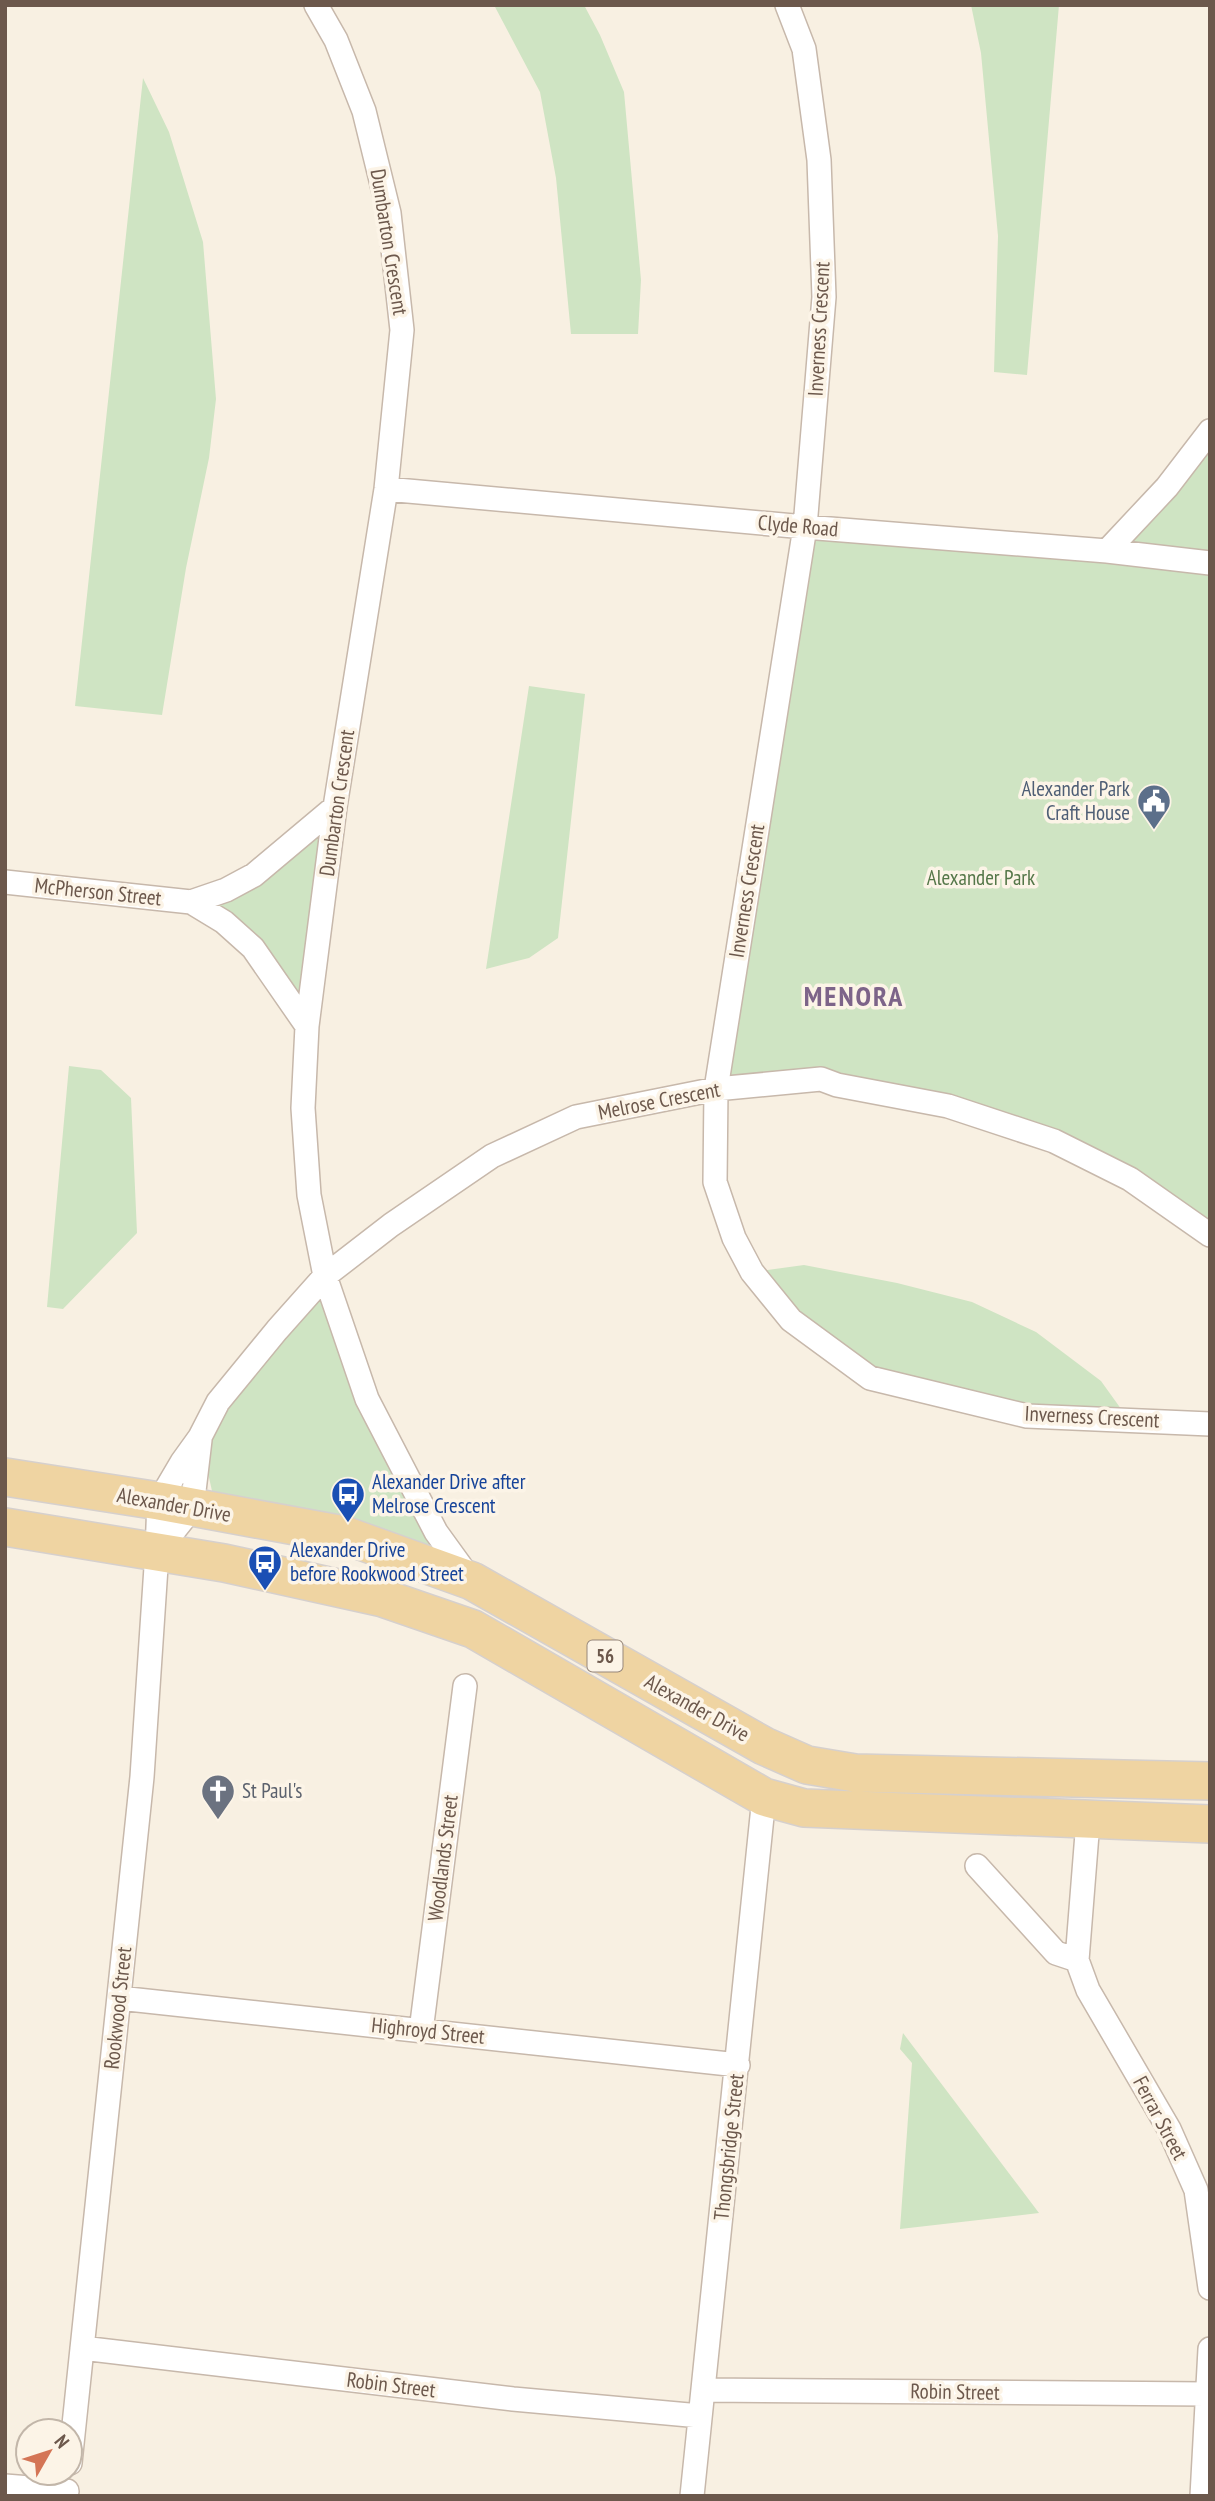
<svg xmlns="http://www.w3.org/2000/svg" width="1215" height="2501" font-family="'PT Sans Narrow',sans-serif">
  <rect width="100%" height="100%" fill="#f8f0e2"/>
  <path fill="#cfe4c3" d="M494,5h90l16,30 24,57 17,188 -3,54h-67l-15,-156 -16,-86z
    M971,5h88l-32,370 -33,-3 4,-136 -17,-183z
    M143,78l26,54 34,110 13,157 -7,59 -23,110 -24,147 -87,-9z
    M1210,431v132l-103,-12z
    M805,527l405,38v670l-156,-94 -233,-62 -105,10z
    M529,686l56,8 -27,244 -29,20 -43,11z
    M335,807l-28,219 -54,-78 -62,-46 63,-27z
    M69,1066l32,4 30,28 6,135 -74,76 -16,-2z
    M804,1265l93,18 75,19 64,30 65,49 28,39 -102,-4 -157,-38 -118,-106z
    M325,1276l42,123 105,182 -258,-81 -14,-63z
    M903,2033l136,180 -139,16 12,-166 -12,-14z"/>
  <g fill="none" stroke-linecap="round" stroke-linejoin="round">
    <g stroke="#c7b8ab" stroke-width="26">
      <path id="minor" d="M316,5l20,35 28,71 25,102 13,117 -16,159 -51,318 -28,219 -4,82 6,87 16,81 42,123 69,133 34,47
        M787,5l17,44 15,111 5,137 -19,230 -89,562 -1,93 19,56 18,34 39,48 79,58 157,38 183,8
        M386,489l419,38 302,24 103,12
        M1107,551l60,-64 43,-56
        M5,882l186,20 35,-12 28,-15 81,-68
        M191,902l33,20 29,26 54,78
        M157,1552l35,-44 8,-68
        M1088,1821l-11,139 11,30 81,139 27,61 14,98
        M977,1866l79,87 21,7
        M119,1998l619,67
        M421,2031l44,-345
        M82,2348l431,51 187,17
        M703,2390l503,4
        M70,2463l72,-686 15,-225 2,-51 23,-39 18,-25 18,-35 59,-72 48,-54 66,-51 101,-69 84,-39 140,-28 105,-10 16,6 111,21 106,35 76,38 80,56
        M5,2486l62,5
        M692,2496l72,-699
        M1202,2496l8,-147"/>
    </g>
    <g stroke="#d6d0cd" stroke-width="40">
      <path id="primary" d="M5,1477l154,24 185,34 128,46 292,165 43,19 48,8 355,8
        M5,1527l219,36 159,35 90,31 291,168 40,11 406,16"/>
    </g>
    <use href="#minor" stroke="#fff" stroke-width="23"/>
    <use href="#primary" stroke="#efd4a2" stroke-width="37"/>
  </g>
  <defs>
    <g id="civic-pin" transform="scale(1.75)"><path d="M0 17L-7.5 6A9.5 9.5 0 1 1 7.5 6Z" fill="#5c6f8a" stroke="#fcf4e7"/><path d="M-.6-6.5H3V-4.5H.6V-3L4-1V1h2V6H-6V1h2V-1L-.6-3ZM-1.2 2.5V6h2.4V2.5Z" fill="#fff"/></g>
    <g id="bus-pin" transform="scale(1.75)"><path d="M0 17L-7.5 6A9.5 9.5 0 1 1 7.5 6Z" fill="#1a4fb4" stroke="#fcf4e7"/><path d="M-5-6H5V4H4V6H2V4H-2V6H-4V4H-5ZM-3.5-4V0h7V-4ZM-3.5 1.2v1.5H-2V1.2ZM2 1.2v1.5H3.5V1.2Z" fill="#fff"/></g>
    <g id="church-pin" transform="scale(1.75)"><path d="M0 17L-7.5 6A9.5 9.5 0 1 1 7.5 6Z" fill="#6b7280" stroke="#fcf4e7"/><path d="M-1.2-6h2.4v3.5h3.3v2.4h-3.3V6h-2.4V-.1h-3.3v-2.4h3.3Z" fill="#fff"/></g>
  </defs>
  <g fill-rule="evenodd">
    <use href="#civic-pin" x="1154" y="801"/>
    <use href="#bus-pin" x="348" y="1494"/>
    <use href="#bus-pin" x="265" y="1562"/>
    <use href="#church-pin" x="218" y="1791"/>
  </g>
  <g text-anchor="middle" stroke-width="7" stroke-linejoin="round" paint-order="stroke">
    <rect fill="#fcf4e7" stroke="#97877a" stroke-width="2" x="587.5" y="1640.5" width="35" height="31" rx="5"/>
    <g font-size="19" font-weight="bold" fill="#6c584c">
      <text x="605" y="1663">56</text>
    </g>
    <g font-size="21" fill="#6c584c" stroke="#fcf4e7">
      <text transform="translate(389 242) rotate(81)" y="7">Dumbarton Crescent</text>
      <text transform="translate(819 329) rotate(-87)" y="7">Inverness Crescent</text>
      <text transform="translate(798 526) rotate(5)" y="7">Clyde Road</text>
      <text transform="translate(337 803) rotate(-82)" y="7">Dumbarton Crescent</text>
      <text transform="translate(747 891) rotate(-81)" y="7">Inverness Crescent</text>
      <text transform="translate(98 892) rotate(6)" y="7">McPherson Street</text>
      <text transform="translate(659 1101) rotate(-11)" y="7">Melrose Crescent</text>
      <text transform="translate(1092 1417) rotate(3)" y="7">Inverness Crescent</text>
      <text transform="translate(174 1505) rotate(10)" y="7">Alexander Drive</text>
      <text transform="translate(697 1708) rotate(29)" y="7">Alexander Drive</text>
      <text transform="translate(443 1858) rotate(-83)" y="7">Woodlands Street</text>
      <text transform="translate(118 2008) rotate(-84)" y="7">Rookwood Street</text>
      <text transform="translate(428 2031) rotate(6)" y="7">Highroyd Street</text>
      <text transform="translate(1160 2118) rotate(62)" y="7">Ferrar Street</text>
      <text transform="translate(729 2147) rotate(-84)" y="7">Thongsbridge Street</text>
      <text transform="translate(391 2385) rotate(7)" y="7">Robin Street</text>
      <text transform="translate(955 2392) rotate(1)" y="7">Robin Street</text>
    </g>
    <g font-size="21" fill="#4e5e75" stroke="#fcf4e7" text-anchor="end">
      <text x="1130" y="796">Alexander Park<tspan x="1130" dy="24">Craft House</tspan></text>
    </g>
    <g font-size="21" fill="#557749" stroke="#fcf4e7">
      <text x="981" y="885">Alexander Park</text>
    </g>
    <g font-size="21" fill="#164399" stroke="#fcf4e7" text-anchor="start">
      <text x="372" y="1489">Alexander Drive after<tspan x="372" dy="24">Melrose Crescent</tspan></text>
      <text x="290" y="1557">Alexander Drive<tspan x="290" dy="24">before Rookwood Street</tspan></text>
    </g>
    <g font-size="21" fill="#5b616d" stroke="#fcf4e7" text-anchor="start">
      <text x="242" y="1798">St Paul's</text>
    </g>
    <g font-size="28" font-weight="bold" letter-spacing="2" fill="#7d6489" stroke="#fcf4e7">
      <text x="854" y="1006">MENORA</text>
    </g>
  </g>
  <rect width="1215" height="2501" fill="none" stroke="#6c584c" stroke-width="14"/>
  <g transform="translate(49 2452) rotate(51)"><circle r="33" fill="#fcf4e7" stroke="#c2b6a9" stroke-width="2"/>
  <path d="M0-5L12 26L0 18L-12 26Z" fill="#d47556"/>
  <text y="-10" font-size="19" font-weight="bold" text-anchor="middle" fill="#6c584c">N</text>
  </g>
</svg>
